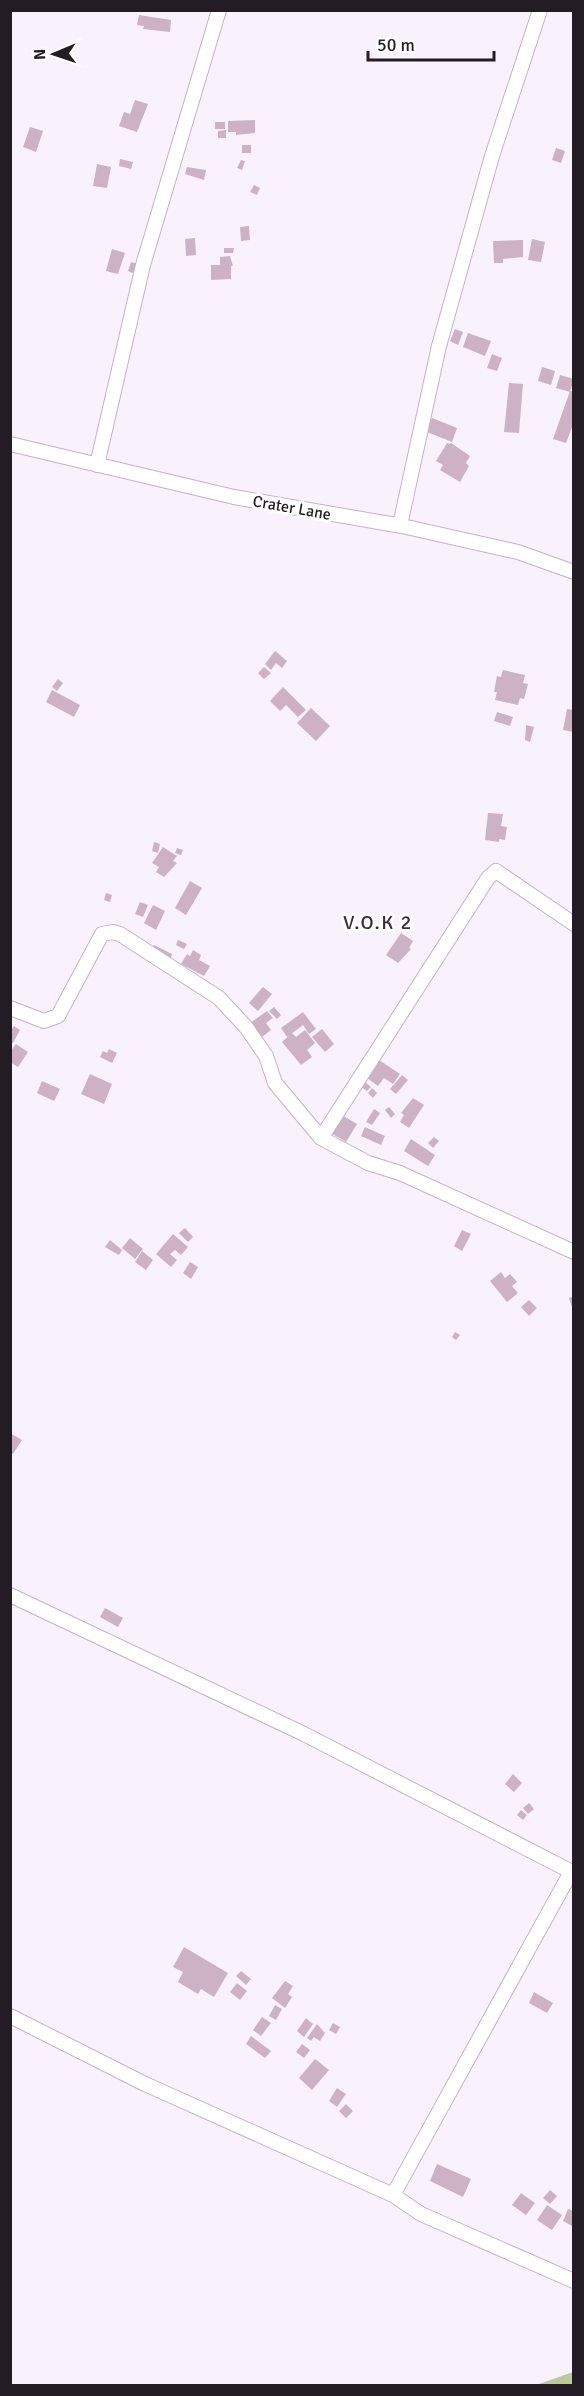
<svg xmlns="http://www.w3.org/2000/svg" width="584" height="2396" font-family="Signika,sans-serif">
  <rect width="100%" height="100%" fill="#f9f2fc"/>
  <path fill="#bbca9b" d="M573,2372v13h-37z"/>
  <path fill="#ccb2c4" d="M139,15l32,5 -1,12 -27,-3 1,-3 -7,-1z
    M135,100l13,4 -11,28 -18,-6 5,-14 6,2z
    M255,120v13l-19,2v-3h-8v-11z
    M215,122h10v7h-10z
    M30,127l13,4 -7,21 -13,-5z
    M226,130v8h-8v-7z
    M242,145h9v8h-9z
    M556,148l9,3 -4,12 -9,-3z
    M120,159l13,3 -2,7 -12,-3z
    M241,160l4,1 -3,9 -5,-2z
    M97,164l14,3 -4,21 -14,-2z
    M187,167l19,3 -2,10 -19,-6z
    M254,185l6,3 -3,7 -7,-3z
    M249,226l1,14 -9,1 -1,-14z
    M195,238l1,17 -10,1 -1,-17z
    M532,239l13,3 -4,20 -13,-2z
    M523,240v17l-20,2v4h-9l-1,-22z
    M224,248h10l-1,5h-9z
    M112,249l13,4 -7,21 -12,-3z
    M230,256l3,10h-2v13l-20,1v-15h9v-8z
    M131,262l7,2 -3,10 -7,-3z
    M455,329l8,3 -5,13 -8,-4z
    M468,333l23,8 -6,15 -22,-9z
    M492,354l10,4 -5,13 -10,-3z
    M542,367l13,4 -4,14 -13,-4z
    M560,375l14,4 -4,13 -14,-4z
    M509,383l14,1 -4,49 -15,-1z
    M570,391l4,1v30l-8,21 -13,-4z
    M432,418l25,10 -5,14 -25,-10z
    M447,443l3,1 1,-1 19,13 -4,7 3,3 -9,16 -20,-12 3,-5 -7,-4z
    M275,651l12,10 -5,7 -6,-5 -5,7 -6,-6z
    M264,667l7,6 -7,6 -6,-6z
    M503,670l22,5 -2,8 5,1 -4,15 -4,-1 -2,7 -23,-5 2,-8h-3l3,-16 4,1z
    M58,679l5,4 -6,8 -5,-4z
    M283,687l23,23 -8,7 -12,-12 -6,6 -10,-10z
    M52,690l28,15 -6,12 -28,-15z
    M311,708l19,18 -14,15 -19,-18z
    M567,709l7,1v22l-11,-2z
    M497,712l16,5 -3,9 -16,-5z
    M526,725l8,2 -4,15 -5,-2z
    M488,813l15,1 -2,12 6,1 -2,13 -6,-1v3l-14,-2z
    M154,842l6,2 -2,9 -6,-2z
    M163,847l14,9 -4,5 4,2 -13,14 -8,-5 3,-5 -7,-4z
    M177,848l6,2 -2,5 -6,-2z
    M190,881l12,7 -16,27 -11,-7z
    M106,893l6,2 -2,7 -6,-2z
    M140,902l8,3 -5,12 -8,-3z
    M153,905l12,6 -9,19 -12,-7z
    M401,933l12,8 -4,7 2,1 -13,14 -12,-8z
    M178,940l9,4 -3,5 -8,-4z
    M154,945l18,9 -2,6 -19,-10z
    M193,950l8,5 -2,5 11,6 -6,10 -23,-12 6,-10 3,2z
    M263,987l9,7 -14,17 -9,-8z
    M274,1007l7,8 -4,4 -8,-8z
    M267,1011l6,7 -7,5 5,7 -10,8 -11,-15z
    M303,1012l13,17 -7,5 -6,-9 -16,12 -6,-9z
    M14,1026l6,4 -7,13 -3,-1v-10z
    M322,1029l12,15 -9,8 -13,-15z
    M305,1030l10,13 -8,7 5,7 -11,8 -19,-23 10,-9 4,4z
    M16,1044l12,8 -10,15 -8,-5v-10z
    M109,1049l8,4 -5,10 -12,-6 3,-6 4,2z
    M379,1060l21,14 -7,10 -9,-6 -6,8 -11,-8z
    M90,1074l22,10 -8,20 -23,-10z
    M402,1075l6,5 -12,14 -6,-5z
    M42,1081l18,8 -6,12 -17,-8z
    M365,1082l6,5 -4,4 -6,-4z
    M372,1088l5,5 -4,5 -5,-5z
    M413,1098l11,7 -15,23 -9,-6 4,-7 -3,-2z
    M389,1107l6,7 -4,4 -6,-8z
    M374,1109l6,4 -8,12 -6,-3z
    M342,1115l15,9 -11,18 -15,-9z
    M365,1127l20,9 -4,9 -20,-9z
    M434,1137l5,4 -6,7 -5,-5z
    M411,1139l24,16 -7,11 -24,-15z
    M185,1228l8,9 -5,5 -9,-9z
    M462,1230l9,4 -9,17 -8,-5z
    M173,1234l15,13 -7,8 -6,-5 -5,4 7,6 -6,7 -15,-13z
    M130,1238l13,11 -8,10 -13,-11z
    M110,1240l12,10 -3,5 -14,-8z
    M142,1251l11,9 -7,10 -11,-8z
    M190,1262l8,5 -7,12 -8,-6z
    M501,1272l4,6 5,-4 7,8 -5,4 6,7 -11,9 -17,-21z
    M574,1296v14h-1l-4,-12z
    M529,1300l8,8 -8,8 -8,-9z
    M455,1332l5,3 -4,5 -4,-3z
    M10,1433l12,7 -9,14 -3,-2z
    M105,1608l18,10 -5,9 -18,-10z
    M513,1774l9,9 -8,9 -9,-8z
    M529,1803l5,6 -6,5 -5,-6z
    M521,1810l6,5 -4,5 -6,-5z
    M184,1947l44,26 -14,24 -13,-8 -3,5 -20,-12 5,-10 -10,-5z
    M241,1971l10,8 -5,6 -10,-9z
    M285,1981l8,5 -5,8 4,3 -7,11 -13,-10z
    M237,1983l10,8 -7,9 -10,-8z
    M534,1992l19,11 -6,10 -18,-10z
    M275,2005l7,4 -6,11 -7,-4z
    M262,2017l9,6 -10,13 -8,-6z
    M306,2018l7,6 -9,13 -7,-6z
    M333,2023l7,4 -4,7 -7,-4z
    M317,2024l8,9 -5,8 -6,-4 -3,4 -4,-3z
    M251,2036l20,15 -6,7 -19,-14z
    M302,2044l8,6 -6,8 -8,-6z
    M315,2059l14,11 -17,20 -13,-12z
    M337,2088l9,6 -9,13 -8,-6z
    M346,2104l7,7 -7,7 -7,-7z
    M437,2164l34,15 -8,18 -33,-16z
    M550,2190l7,6 -7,8 -7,-6z
    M521,2193l14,10 -9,12 -14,-10z
    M547,2205l15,10 -10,15 -15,-10z
    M568,2209l6,2 -2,15 -9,-5z"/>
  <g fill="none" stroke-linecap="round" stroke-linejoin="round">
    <g stroke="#c3b3ca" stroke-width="16">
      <path id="minor" d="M10,444l224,53 168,29 116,26 56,20
        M97,465l46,-200 76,-255
        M400,525l39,-179 53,-190 48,-146
        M10,1008l34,13 14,-5 44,-82 11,-2 7,2 99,64 27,29 20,29 9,27 46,55 47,25 32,10 174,79
        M321,1138l167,-260 8,-7 78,53
        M10,1595l294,139 270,139
        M10,2016l135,68 248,111 28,19 153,67
        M393,2195l178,-323"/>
    </g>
    <use href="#minor" stroke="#fff" stroke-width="14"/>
  </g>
  <g text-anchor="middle" stroke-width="6" stroke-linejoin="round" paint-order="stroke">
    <g font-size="16" fill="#231c25" stroke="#fff">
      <text transform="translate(292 507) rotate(10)" y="6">Crater Lane</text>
    </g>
    <g font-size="20" letter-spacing="1.5" fill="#392b3e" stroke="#fff">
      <text x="378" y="929">V.O.K 2</text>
    </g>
  </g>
  <rect width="584" height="2396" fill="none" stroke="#231c25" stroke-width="24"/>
  <g transform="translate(54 54) rotate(268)" stroke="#ffffff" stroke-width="4.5" paint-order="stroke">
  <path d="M0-4.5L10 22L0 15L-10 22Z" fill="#231c25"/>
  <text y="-9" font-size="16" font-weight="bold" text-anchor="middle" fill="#231c25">N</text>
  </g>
  <path d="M368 51v9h126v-9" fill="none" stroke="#231c25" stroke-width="3"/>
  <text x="377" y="51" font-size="18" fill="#231c25" stroke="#ffffff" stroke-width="4.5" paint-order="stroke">50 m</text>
</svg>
